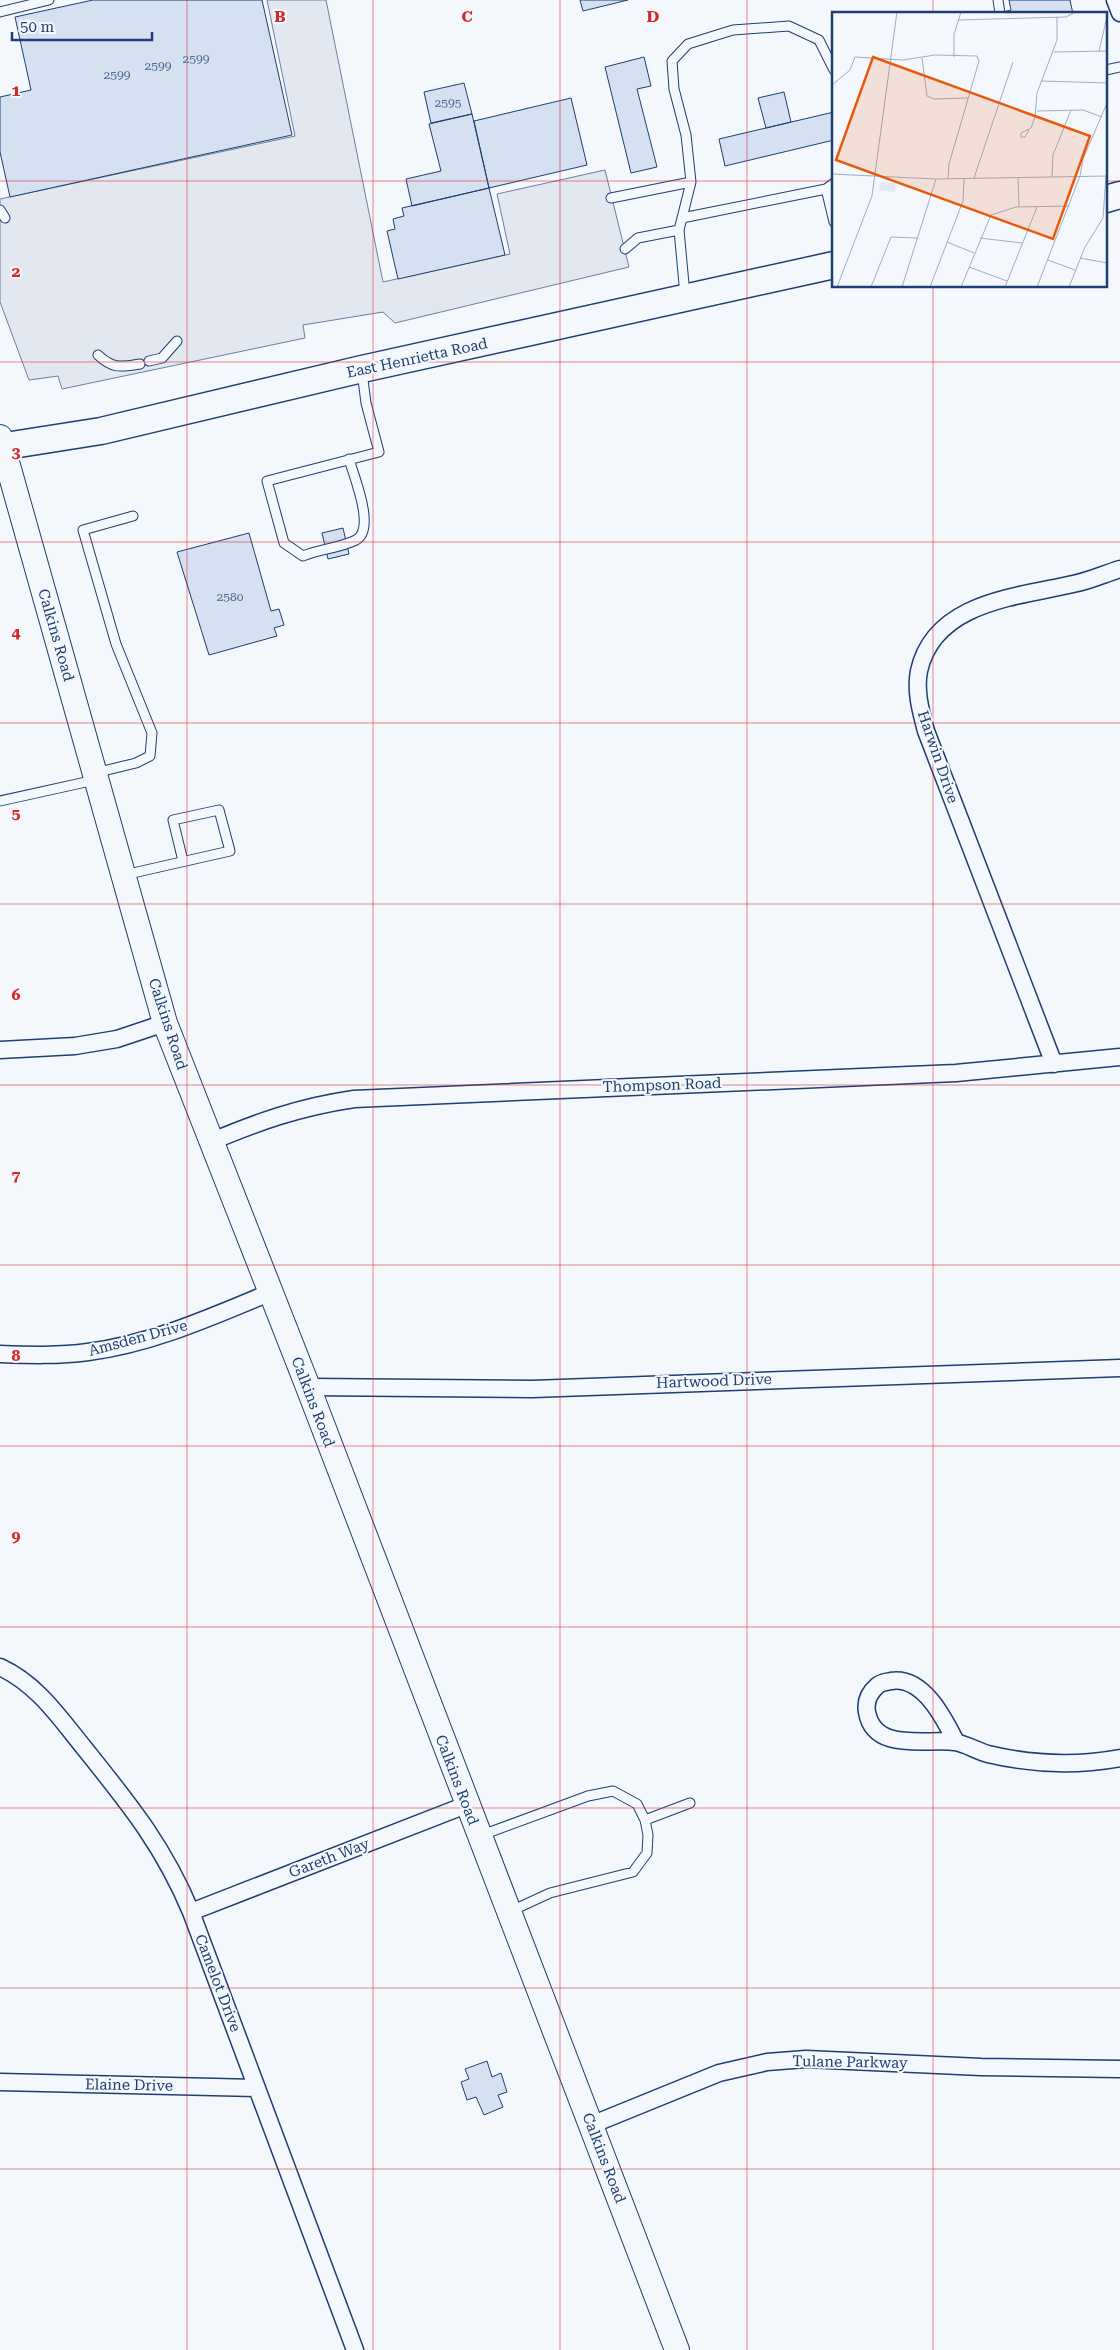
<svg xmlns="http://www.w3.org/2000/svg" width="1120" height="2350" font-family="'Roboto Serif',serif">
  <rect width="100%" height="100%" fill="#f4f7fb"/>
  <path fill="#e3e8f0" stroke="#687fa3" d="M267,0h59l57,282 127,-28 -13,-60 108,-24 24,97 -234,56 -12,-11 -80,13 2,13 -243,51 -4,-13 -29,4 -29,-78v-103l295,-63z"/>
  <path fill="#d5e0f0" stroke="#1d3f73" d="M93,0h169l30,135 -282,62 -10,-45v-55l31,-7 -16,-73z
    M580,0h48l-45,11z
    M1009,0h61l3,14h-78l16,-4z
    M644,57l7,29 -14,3 20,78 -26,6 -26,-106z
    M464,83l8,31 -41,9 -7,-31z
    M784,92l7,30 -25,6 -8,-30z
    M571,98l16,67 -98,23 -15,-67z
    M834,112v28l-109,26 -6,-27z
    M472,114l17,74 -77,18 -6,-27 35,-8 -12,-47z
    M489,188l16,67 -107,24 -11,-48 8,-2 -2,-10 11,-3 -2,-8z
    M343,528l6,26 -21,5 -6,-26z
    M249,533l22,78 8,-2 5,16 -10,3 3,8 -68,19 -32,-103z
    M487,2061l5,16 9,-4 6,19 -9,3 5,12 -19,8 -8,-18 -9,3 -6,-18 8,-3 -4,-10z"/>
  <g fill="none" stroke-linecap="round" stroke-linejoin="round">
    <g stroke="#1d3f73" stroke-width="11">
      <path id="service" d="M998,0l2,13
        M0,12l49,-12
        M1106,70l14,-3
        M834,183l-8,6 8,33
        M611,198l80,-16
        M0,210l5,8
        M682,218l144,-29
        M625,249l13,-11 41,-8
        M685,295l-6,-65 12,-48 -5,-47 -12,-46 -2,-28 16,-17 45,-14 56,-4 30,14 15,30
        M98,355c15,14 22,12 42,9
        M149,361l13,-3 15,-17
        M349,459c5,18 27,70 7,81 -16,8 -36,9 -53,16l-19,-13 -17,-62 112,-29 -13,-49 -4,-31
        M95,773l41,-10 14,-7 2,-23 -36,-89 -33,-114 50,-14
        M0,801l95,-21
        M124,875l106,-24 -11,-41 -46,10 10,41
        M645,1820l45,-17
        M482,1835l106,-39 25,-5 24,13 8,16 3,15 -1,18 -14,19 -83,21 -39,18"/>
    </g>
    <g stroke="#1d3f73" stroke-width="19">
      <path id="minor" d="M1115,0l5,13
        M0,1050l75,-4 42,-7 48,-16
        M1054,1064l-128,-333c-5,-19 -11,-40 -7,-60 15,-69 97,-74 154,-87 16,-3 31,-10 47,-15
        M210,1142c50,-21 90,-35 144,-43l602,-26 164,-16
        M0,1354c29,1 59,2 88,-2 63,-8 123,-35 181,-59
        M308,1387l224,2 588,-21
        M0,1667c37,17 59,50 85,82 44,55 78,96 106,163l164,438
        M956,1742c-12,-24 -33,-66 -65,-61 -5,1 -10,1 -14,5 -8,7 -12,15 -10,26 7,41 60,26 88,30 11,2 22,9 33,12 42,10 89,12 132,4
        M191,1912l275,-107
        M0,2082l257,6
        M591,2125l128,-52 48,-11 39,-3 175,8 139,2"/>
    </g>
    <g stroke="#1d3f73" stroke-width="26">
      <path id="secondary" d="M0,437l165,586 143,364 369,963"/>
    </g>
    <g stroke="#1d3f73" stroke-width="29">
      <path id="primary" d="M1106,199l14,-4
        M0,447l101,-16 261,-62 472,-104"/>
    </g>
    <use href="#service" stroke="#f4f7fb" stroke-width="9"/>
    <use href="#minor" stroke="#f4f7fb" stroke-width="16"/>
    <use href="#secondary" stroke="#f4f7fb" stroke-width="24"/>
    <use href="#primary" stroke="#f4f7fb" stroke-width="26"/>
  </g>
  <path fill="none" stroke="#d62828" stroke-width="1" stroke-opacity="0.55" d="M187,0v2350M373,0v2350M560,0v2350M747,0v2350M933,0v14M0,181h834M1106,181h14M933,286v2064M0,362h1120M0,542h1120M0,723h1120M0,904h1120M0,1085h1120M0,1265h1120M0,1446h1120M0,1627h1120M0,1808h1120M0,1988h1120M0,2169h1120"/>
  <g text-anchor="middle" stroke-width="4" stroke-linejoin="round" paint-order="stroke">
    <g font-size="12" fill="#4b6792">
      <text x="196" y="63">2599</text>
      <text x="158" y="70">2599</text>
      <text x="117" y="79">2599</text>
      <text x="448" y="107">2595</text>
      <text x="230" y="601">2580</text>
    </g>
    <g font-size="15" fill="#1d3f73" stroke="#f4f7fb">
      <text transform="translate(417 358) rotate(-12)" y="5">East Henrietta Road</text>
      <text transform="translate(56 635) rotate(74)" y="5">Calkins Road</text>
      <text transform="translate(938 757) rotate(71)" y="5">Harwin Drive</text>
      <text transform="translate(168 1024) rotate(72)" y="5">Calkins Road</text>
      <text transform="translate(662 1085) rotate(-2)" y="5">Thompson Road</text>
      <text transform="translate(138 1338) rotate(-15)" y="5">Amsden Drive</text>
      <text transform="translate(714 1381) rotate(-2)" y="5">Hartwood Drive</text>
      <text transform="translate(313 1402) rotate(69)" y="5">Calkins Road</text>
      <text transform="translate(457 1780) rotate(69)" y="5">Calkins Road</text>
      <text transform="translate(329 1858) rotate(-21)" y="5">Gareth Way</text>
      <text transform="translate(218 1983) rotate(69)" y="5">Camelot Drive</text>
      <text transform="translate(850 2062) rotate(1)" y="5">Tulane Parkway</text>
      <text transform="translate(129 2085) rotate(1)" y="5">Elaine Drive</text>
      <text transform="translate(604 2158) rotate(69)" y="5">Calkins Road</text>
    </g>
  </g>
  <g transform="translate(832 12)">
    <rect width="275" height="275" fill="#f4f7fb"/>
    <path d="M49,170l15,1 -1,9 -16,-2z" fill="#e3e9f0"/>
    <path fill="none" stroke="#9eadc5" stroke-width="1" d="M126,8l108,-3 10,-5M267,39l8,-34M222,40l53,-1M122,45v-23l7,-22M90,46l5,38 7,3 35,-1M209,69l66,2M0,73l18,-15 5,-13 48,3 32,-5 42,1 2,5 -30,103 -1,15M205,99l46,-1 19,7M197,118l-4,7h-4v-4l10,-5 4,-11 2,-24 20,-53v-23M0,162l104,5 171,-3M220,165l1,-22 18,-45M142,166l39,-116M186,166l1,28M148,226l42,5M115,230l27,11M248,246l27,5M216,248l27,10M137,255l38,14M5,275l35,-91 25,-184M39,275l20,-50 26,1M70,275l34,-108M98,275l33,-86 1,-22M129,275l30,-72 25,-8 53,-1M173,275l32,-80M205,275l43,-111 3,-17 24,-56M237,275l16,-40 18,-29 3,-42"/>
    <path fill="#e8590c" fill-opacity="0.15" stroke="#e8590c" stroke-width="2.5" d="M41,45l217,79 -37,103 -217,-79z"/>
    <rect width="275" height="275" fill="none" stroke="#1d3f73" stroke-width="2.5"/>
  </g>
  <g font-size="16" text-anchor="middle" font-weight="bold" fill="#d62828" stroke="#f4f7fb" stroke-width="4" stroke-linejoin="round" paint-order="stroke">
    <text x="280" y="22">B</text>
    <text x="467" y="22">C</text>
    <text x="653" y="22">D</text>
    <text x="16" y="96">1</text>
    <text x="16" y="277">2</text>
    <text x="16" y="458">3</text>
    <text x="16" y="638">4</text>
    <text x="16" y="819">5</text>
    <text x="16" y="1000">6</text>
    <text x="16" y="1181">7</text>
    <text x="16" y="1361">8</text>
    <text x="16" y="1542">9</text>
  </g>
  <path d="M12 32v8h140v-8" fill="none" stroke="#1d3f73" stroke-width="2.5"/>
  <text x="20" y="32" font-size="15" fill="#1d3f73" stroke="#f4f7fb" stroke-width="4" paint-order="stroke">50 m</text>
</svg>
